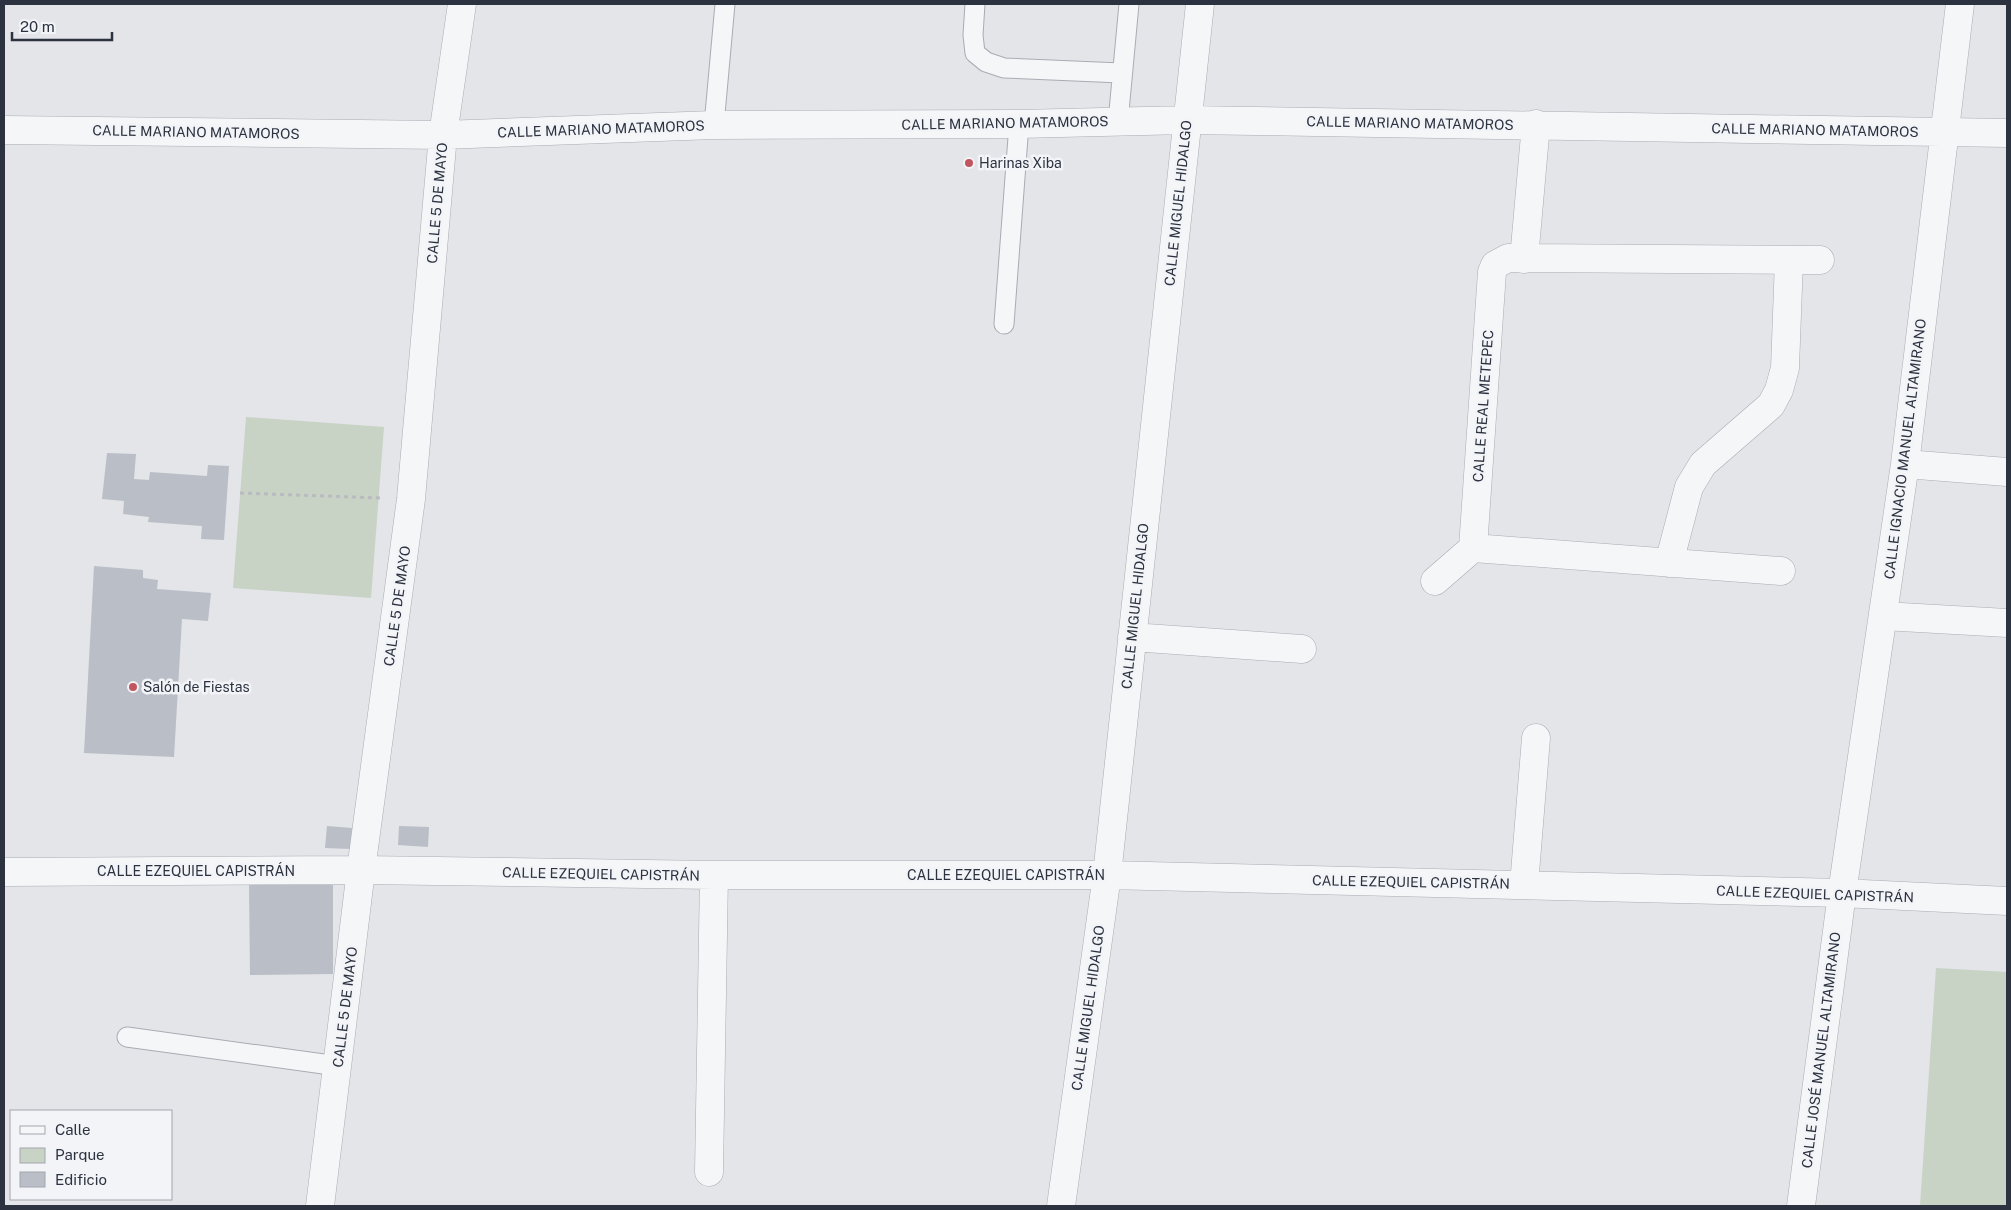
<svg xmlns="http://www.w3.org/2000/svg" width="2011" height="1210" font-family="'Public Sans',sans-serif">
  <rect width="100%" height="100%" fill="#e3e5e9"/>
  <path fill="#c8d2c5" d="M246,417l138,10 -13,171 -138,-10z
    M1936,968l71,4v234h-87z"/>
  <path fill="#babec6" d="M107,453l29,1 -2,25 15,1 1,-8 57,4 1,-11 21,1 -5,74 -23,-1 1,-13 -54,-4 1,-5 -26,-3 1,-13 -22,-2z
    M94,566l49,4v8l15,2 -1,9 54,4 -3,28 -26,-2 -8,138 -90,-4z
    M327,826l25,2 -2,21 -25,-1z
    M399,826l30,1 -1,20 -30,-2z
    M249,885h84v89l-83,1z"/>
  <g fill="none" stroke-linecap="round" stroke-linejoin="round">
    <g stroke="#a8acb3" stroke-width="21">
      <path id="lane" d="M975,4l-2,31 2,18 11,9 18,6 117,5
        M1118,122l11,-118
        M714,125l11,-121
        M1004,324l15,-200
        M127,1037l211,29"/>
    </g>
    <g stroke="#a8acb3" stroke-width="29">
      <path id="street" d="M4,130l439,5 271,-10 305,-1 167,-4 821,13
        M1524,259l12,-135
        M1905,464l102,8
        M1473,548l19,-276 3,-7 13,-7 312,2
        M1669,563l20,-76 14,-23 68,-59 8,-15 6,-22 4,-108
        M1435,581l38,-33 308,23
        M1883,616l124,7
        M1132,637l170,12
        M4,872l357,-2 353,5h393l735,18 165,8
        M1524,885l12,-147
        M709,1172l5,-297
        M320,1206l41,-336 50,-371 32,-364 19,-131
        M1061,1206l46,-331 93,-871
        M1801,1206l41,-313 63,-429 55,-460"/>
    </g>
    <path stroke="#b9bbc1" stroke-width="3" stroke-dasharray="4 4" stroke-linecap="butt" d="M240,493l141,5"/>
    <use href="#lane" stroke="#f5f6f8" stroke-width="19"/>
    <use href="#street" stroke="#f5f6f8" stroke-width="28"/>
  </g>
  <g fill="#c15660" stroke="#f2f4f7" stroke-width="2">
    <circle cx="969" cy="163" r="5"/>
    <circle cx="133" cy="687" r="5"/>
  </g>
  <g text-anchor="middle" stroke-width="5" stroke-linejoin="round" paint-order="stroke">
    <g font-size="14" fill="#2c3240" stroke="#f2f4f7">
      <text transform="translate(1005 123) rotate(-1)" y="5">CALLE MARIANO MATAMOROS</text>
      <text transform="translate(1410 123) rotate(1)" y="5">CALLE MARIANO MATAMOROS</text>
      <text transform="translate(601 129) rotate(-2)" y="5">CALLE MARIANO MATAMOROS</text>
      <text transform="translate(1815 130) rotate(1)" y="5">CALLE MARIANO MATAMOROS</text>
      <text transform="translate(196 132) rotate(1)" y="5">CALLE MARIANO MATAMOROS</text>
      <text transform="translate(437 203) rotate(-85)" y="5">CALLE 5 DE MAYO</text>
      <text transform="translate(1178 203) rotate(-84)" y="5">CALLE MIGUEL HIDALGO</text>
      <text transform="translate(1483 406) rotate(-86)" y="5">CALLE REAL METEPEC</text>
      <text transform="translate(1905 449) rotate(-83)" y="5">CALLE IGNACIO MANUEL ALTAMIRANO</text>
      <text transform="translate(397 606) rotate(-82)" y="5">CALLE 5 DE MAYO</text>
      <text transform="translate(1135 606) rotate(-84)" y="5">CALLE MIGUEL HIDALGO</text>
      <text x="196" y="876">CALLE EZEQUIEL CAPISTRÁN</text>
      <text transform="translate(601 874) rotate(1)" y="5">CALLE EZEQUIEL CAPISTRÁN</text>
      <text x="1006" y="880">CALLE EZEQUIEL CAPISTRÁN</text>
      <text transform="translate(1411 882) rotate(1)" y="5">CALLE EZEQUIEL CAPISTRÁN</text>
      <text transform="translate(1815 894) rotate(2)" y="5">CALLE EZEQUIEL CAPISTRÁN</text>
      <text transform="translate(345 1007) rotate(-83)" y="5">CALLE 5 DE MAYO</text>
      <text transform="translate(1088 1008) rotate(-82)" y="5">CALLE MIGUEL HIDALGO</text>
      <text transform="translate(1821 1050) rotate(-83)" y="5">CALLE JOSÉ MANUEL ALTAMIRANO</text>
    </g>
    <g font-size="14" fill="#2c3240" stroke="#f2f4f7" text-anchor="start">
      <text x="979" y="168">Harinas Xiba</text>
      <text x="143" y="692">Salón de Fiestas</text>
    </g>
  </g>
  <rect width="2011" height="1210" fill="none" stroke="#2c3240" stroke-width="10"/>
  <rect x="10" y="1110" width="162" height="90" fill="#f2f4f7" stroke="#a3a6ae"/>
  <rect x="20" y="1126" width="25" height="8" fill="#f5f6f8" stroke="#a3a6ae"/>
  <text x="55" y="1135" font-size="15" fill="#2c3240">Calle</text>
  <rect x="20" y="1148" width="25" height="15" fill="#c8d2c5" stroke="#a3a6ae"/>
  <text x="55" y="1160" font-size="15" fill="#2c3240">Parque</text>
  <rect x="20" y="1172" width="25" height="15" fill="#babec6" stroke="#a3a6ae"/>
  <text x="55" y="1185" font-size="15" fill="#2c3240">Edificio</text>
  <path d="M12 32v8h100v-8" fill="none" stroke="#2c3240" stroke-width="2.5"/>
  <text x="20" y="32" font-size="15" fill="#2c3240" stroke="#f2f4f7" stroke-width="4" paint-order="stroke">20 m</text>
</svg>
